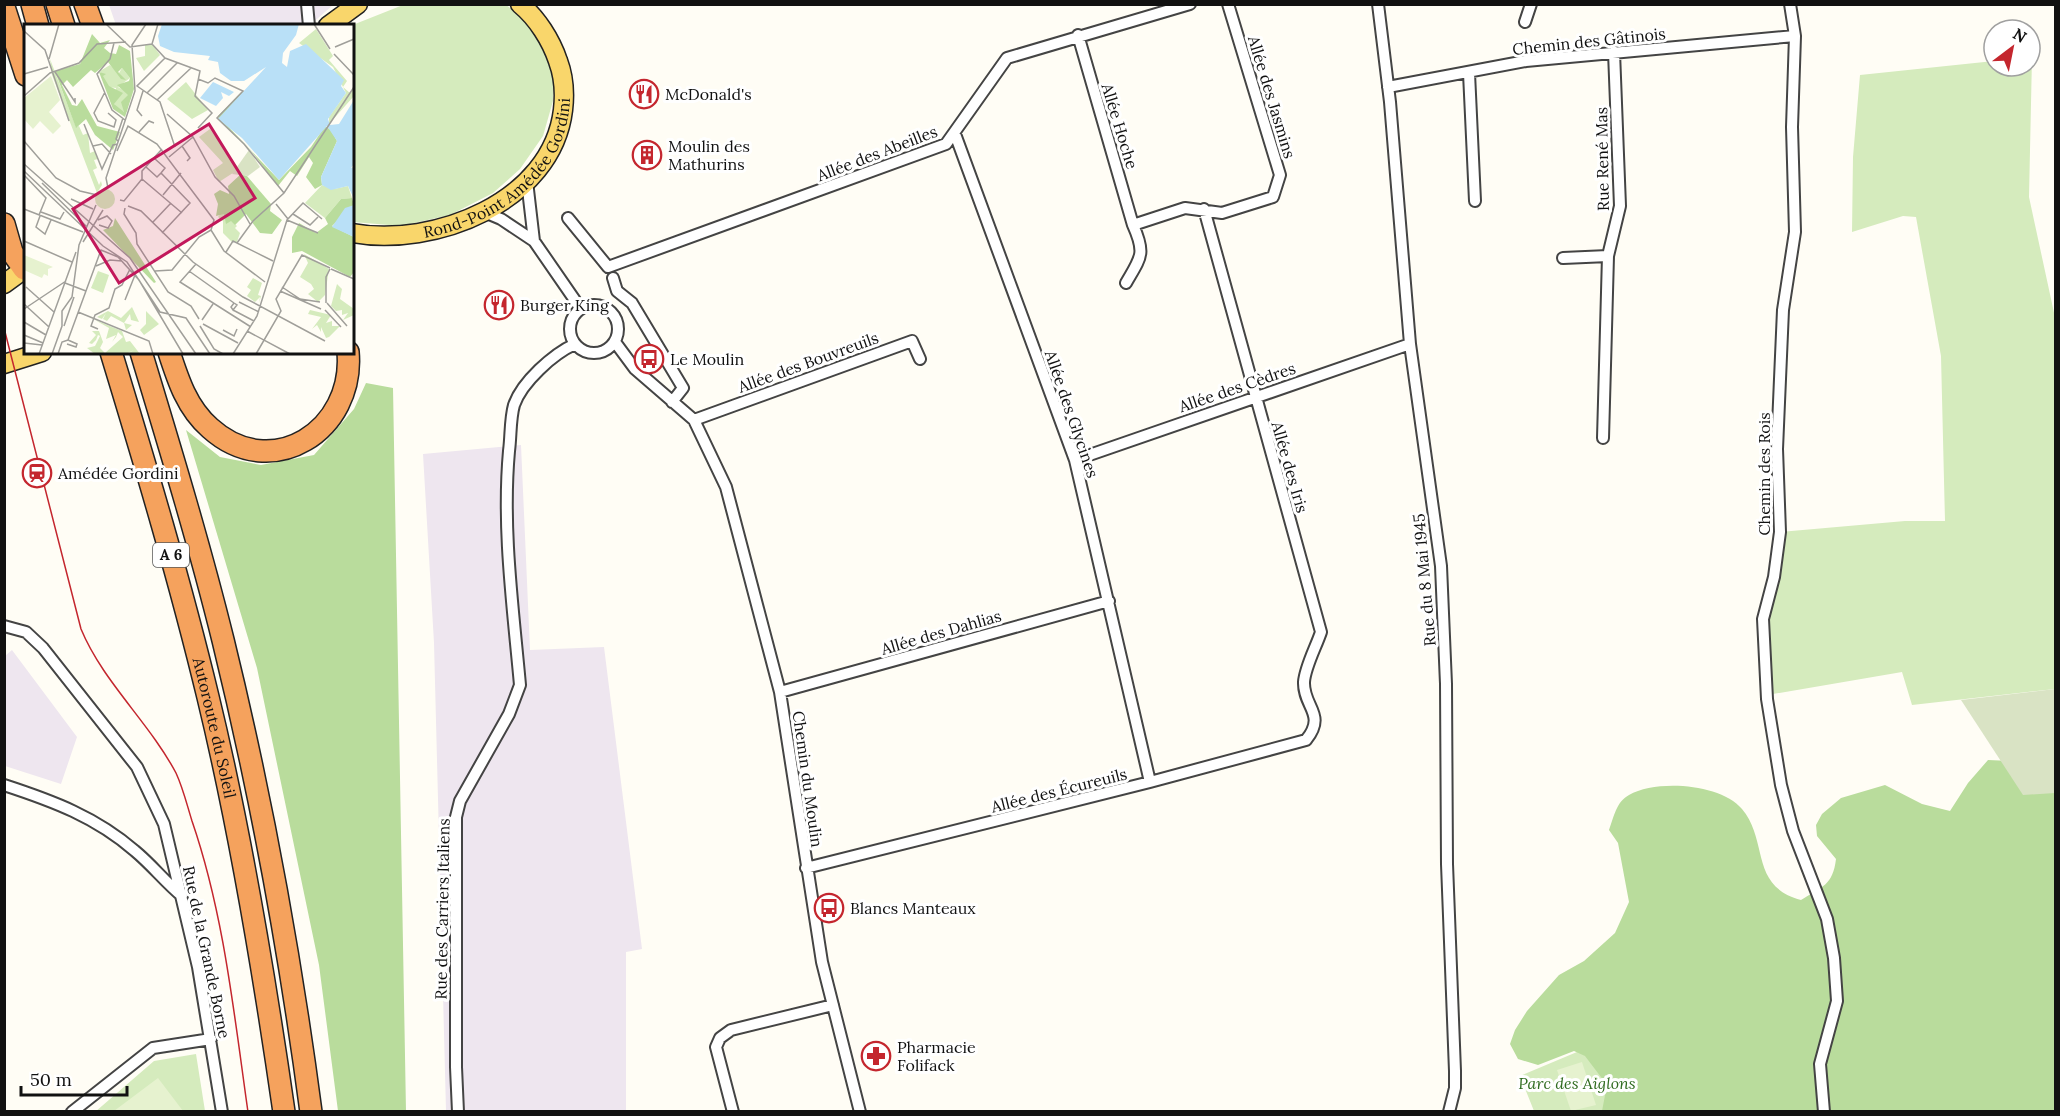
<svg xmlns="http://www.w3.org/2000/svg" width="2060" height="1116" font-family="Lora,serif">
  <rect width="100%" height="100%" fill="#fffdf5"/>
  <path fill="#eee6ef" d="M109,5h224l-24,21 -193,-1z
    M521,445l9,205 74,-3 38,302 -16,3v159h-180l-12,-468 -11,-189z
    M12,650l65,87 -16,47 -56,-18v-110z"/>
  <path fill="#d5ebbd" d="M403,5h103l16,11 20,22 12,37 -1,26 -10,35 -23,33 -27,24 -43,22 -49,11 -48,-4 -1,-196h-2z
    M2030,57h2l-3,140 27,125 -1,367 -143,16 -10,-33 -135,23 -4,-76 17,-87 125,-11h40l-4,-165 -25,-139 -13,-1 -51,16 1,-75 7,-82 134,-14v5h36z
    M1596,1044l22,67h-84l-14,-35z
    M196,1054l9,57 -110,1 59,-51z"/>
  <path fill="#b9dc9c" d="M366,383l27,5 13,723h-68l-19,-146 -62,-297 -71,-238 34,27 41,8 53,-10 40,-46z
    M1988,760l67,3v348h-453l5,-26 -22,-29 -11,-5 -36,14 -20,-6 -8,-15 5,-14 12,-19 32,-36 25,-14 31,-28 14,-31 -11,-59 -9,-13c5,-13 7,-28 20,-35 28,-16 92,-11 113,14 27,32 7,77 59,91 21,-13 32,-15 35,-41l-19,-23 -1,-11 6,-11 19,-16 44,-13 37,19 28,7 18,-28z"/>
  <path fill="#d9e3c4" d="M2055,689v104l-32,2 -62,-95z"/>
  <path fill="#e6f2cf" d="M1582,1062l14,43 -25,6 -14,-41z
    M158,1078l25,33h-69z"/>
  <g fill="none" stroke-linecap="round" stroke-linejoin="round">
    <g stroke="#444" stroke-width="14">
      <path id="minor" d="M307,4l2,22
        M1378,4l12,98 20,242 31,222 5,118 1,180 8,207v17l-6,24
        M1790,4l5,32 -3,91 3,105 -12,78 -3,69 -3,70 3,83 -6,45 -11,42 4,80 14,86 12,46 34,88 7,39 3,43 -17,63 4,48
        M1525,22l6,-18
        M1078,35l55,190 52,-17 37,5 51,-16 7,-22 -52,-171
        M1469,73l6,128
        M1388,87l138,-26 269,-25
        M955,134l120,326 75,322
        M527,181l7,60
        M482,211l19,8 33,22 47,68
        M568,218l40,49 338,-123 61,-86 183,-54
        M1563,258l45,-2 12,-50 -6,-154
        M613,278l4,13 15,12 51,85 -11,14
        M1126,283c15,-26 20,-29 7,-58
        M570 329a24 24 0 1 1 48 0a24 24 0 1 1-48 0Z
        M615,342l20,27 59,51 32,67 54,205 42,270 38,150
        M694,420l218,-79 8,18
        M1603,438l5,-182
        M1075,460l335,-116
        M4,626l22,6 17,16 94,119 27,57 34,143 24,145
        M780,692l329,-91
        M4,785c49,16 92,32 131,66 17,14 30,31 47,45
        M806,868l344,-86 156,-42c21,-26 -3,-33 -2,-58 1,-15 12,-35 17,-50l-117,-423
        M72,1112l81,-64 58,-9
        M458,1112l-2,-45v-250l4,-16 49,-87 11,-29c-7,-78 -18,-156 -11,-234 2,-15 1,-32 5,-46 8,-23 39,-51 61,-61
        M733,1112l-17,-65 4,-9 11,-8 102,-25"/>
    </g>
    <g stroke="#222" stroke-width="21">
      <g id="primary">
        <path d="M328,26l30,-22"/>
        <path id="s1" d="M352,233c82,15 200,-31 211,-123 2,-17 1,-33 -5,-49 -7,-21 -21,-43 -38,-57"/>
        <path d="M4,284l22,-16"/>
        <path d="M4,364l38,-12"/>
      </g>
    </g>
    <g stroke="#222" stroke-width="24">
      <g id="motorway">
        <path d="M32,4l6,22"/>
        <path d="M57,4l7,22"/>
        <path d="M85,4l8,22"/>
        <path d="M4,7l22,68"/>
        <path d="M4,224l8,28 12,17"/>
        <path id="s2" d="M111,352c35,115 69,229 97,345 33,136 56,276 76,415"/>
        <path d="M141,352c29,96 58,191 82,288 38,155 67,313 88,472"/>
        <path d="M169,352c9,28 18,56 41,76 62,56 145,2 138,-76"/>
      </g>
    </g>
    <use href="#minor" stroke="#fff" stroke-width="10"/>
    <use href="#primary" stroke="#f9d66b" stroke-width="18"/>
    <use href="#motorway" stroke="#f5a25d" stroke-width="21"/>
    <path stroke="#c4262e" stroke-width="1.5" d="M4,328l77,301c22,53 68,93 95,144 7,15 11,32 16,48 32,93 42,193 56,291"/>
  </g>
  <defs>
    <g id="restaurant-ring" transform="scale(1.5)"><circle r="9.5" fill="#fff" stroke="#c4262e" stroke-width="1.5"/><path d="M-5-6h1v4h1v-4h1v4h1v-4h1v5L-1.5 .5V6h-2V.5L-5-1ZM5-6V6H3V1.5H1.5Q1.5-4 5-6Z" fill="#c4262e"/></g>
    <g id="building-ring" transform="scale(1.5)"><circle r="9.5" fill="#fff" stroke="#c4262e" stroke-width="1.5"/><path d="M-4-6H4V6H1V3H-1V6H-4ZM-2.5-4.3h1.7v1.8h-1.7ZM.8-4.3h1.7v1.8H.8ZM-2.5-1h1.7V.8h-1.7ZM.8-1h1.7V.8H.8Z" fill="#c4262e"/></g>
    <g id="bus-ring" transform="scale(1.5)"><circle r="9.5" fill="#fff" stroke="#c4262e" stroke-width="1.5"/><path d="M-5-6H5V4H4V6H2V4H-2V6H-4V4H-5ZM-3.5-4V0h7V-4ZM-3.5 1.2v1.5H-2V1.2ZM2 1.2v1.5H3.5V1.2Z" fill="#c4262e"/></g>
    <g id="station-ring" transform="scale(1.5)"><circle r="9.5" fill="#fff" stroke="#c4262e" stroke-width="1.5"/><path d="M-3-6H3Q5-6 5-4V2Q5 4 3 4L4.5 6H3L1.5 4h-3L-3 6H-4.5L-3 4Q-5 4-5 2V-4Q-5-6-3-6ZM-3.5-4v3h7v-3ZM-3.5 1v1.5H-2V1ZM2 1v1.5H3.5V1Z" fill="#c4262e"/></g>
    <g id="pharmacy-ring" transform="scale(1.5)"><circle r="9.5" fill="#fff" stroke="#c4262e" stroke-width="1.5"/><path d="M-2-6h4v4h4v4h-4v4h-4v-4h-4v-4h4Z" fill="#c4262e"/></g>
  </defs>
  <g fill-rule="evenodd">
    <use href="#restaurant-ring" x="644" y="94"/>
    <use href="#building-ring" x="647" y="155"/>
    <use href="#restaurant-ring" x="499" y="305"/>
    <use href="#bus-ring" x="649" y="359"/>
    <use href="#station-ring" x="37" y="473"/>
    <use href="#bus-ring" x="829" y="908"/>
    <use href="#pharmacy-ring" x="876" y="1056"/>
  </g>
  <g text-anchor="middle" stroke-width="6" stroke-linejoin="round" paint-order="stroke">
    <rect fill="#fff" stroke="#585858" stroke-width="1.5" x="153" y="543" width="36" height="24" rx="4.5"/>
    <g font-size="15" font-weight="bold" fill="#111">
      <text x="171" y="560">A 6</text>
    </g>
    <g font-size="16" fill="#111" stroke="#fff">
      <text transform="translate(1589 41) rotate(-6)" y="6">Chemin des Gâtinois</text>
      <text transform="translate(1272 97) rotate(73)" y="6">Allée des Jasmins</text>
      <text transform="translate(1120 126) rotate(73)" y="6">Allée Hoche</text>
      <text transform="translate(877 153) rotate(-21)" y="6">Allée des Abeilles</text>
      <text transform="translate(1602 159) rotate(-91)" y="6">Rue René Mas</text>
      <text dy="6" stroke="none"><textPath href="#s1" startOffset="177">Rond-Point Amédée Gordini</textPath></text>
      <text transform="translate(808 362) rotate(-20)" y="6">Allée des Bouvreuils</text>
      <text transform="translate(1237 387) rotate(-19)" y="6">Allée des Cèdres</text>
      <text transform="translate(1072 414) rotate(71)" y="6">Allée des Glycines</text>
      <text transform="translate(1290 467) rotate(74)" y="6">Allée des Iris</text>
      <text transform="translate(1764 474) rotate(-90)" y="6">Chemin des Rois</text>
      <text transform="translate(1424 580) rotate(-95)" y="6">Rue du 8 Mai 1945</text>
      <text transform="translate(941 632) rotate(-16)" y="6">Allée des Dahlias</text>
      <text dy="6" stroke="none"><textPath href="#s2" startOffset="390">Autoroute du Soleil</textPath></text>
      <text transform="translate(808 779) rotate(82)" y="6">Chemin du Moulin</text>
      <text transform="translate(1059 790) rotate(-14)" y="6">Allée des Écureuils</text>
      <text transform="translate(442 909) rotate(-89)" y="6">Rue des Carriers Italiens</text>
      <text transform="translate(207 952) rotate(78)" y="6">Rue de la Grande Borne</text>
    </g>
    <g font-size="16" fill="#111" stroke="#fff" text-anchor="start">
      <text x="665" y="100">McDonald's</text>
      <text x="668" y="152">Moulin des<tspan x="668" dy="18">Mathurins</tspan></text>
      <text x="520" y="311">Burger King</text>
      <text x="670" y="365">Le Moulin</text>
      <text x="58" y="479">Amédée Gordini</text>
      <text x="850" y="914">Blancs Manteaux</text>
      <text x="897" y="1053">Pharmacie<tspan x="897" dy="18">Folifack</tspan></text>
    </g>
    <g font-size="16" font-style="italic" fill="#2f6b1f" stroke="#fff">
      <text x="1577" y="1089">Parc des Aiglons</text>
    </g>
  </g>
  <g transform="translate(24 24)">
    <rect width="330" height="330" fill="#fffdf5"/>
    <path d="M292,5l17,27 -4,4 18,21 -4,6 7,6 4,-5v8l-25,28v-7l17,-24 -13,-26 -34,-24zM128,20l8,11 -16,16 -8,-13 9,-2v-11zM26,35l26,68 3,-1 4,9 5,-2 2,20 5,-2 3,8 -4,1 3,8 -4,2 6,15 2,-4 1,4 -5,8 -45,-118zM86,41l9,8 3,-5 8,10 -12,9 11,6 -2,19 -9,-1 -4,-7 2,-16 -8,-1 -5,-8 -3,-8zM162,58l22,28 -16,9 -25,-20zM186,105l29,40 -20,13 -6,-12 10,-7 -24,-26zM298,161l12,4 14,-3 4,12 -11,1 -16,19 -20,-15zM71 175a10 10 0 1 1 20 0a10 10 0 1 1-20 0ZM198,188l15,14 -2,2 5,5 -3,9h-5l-9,-9v-12l-5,-4zM280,230l25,15 -4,26 -7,7 -10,-8 6,-5 -3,-5 -11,-7 8,-14zM74,247l11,4 -6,18 -12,-5zM229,254l9,5 -4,12 3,1 -2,7 1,-6 -5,5 -8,-6 4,-6 -4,-3zM313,260l5,5 -2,10 14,10v6l-11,5 5,-7 -6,2v-5l-6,1 -5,-5zM108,283l7,15 -8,-2 -1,-6 -6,9 8,2 -6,5 -2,-7 -13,-7 -4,5 -4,-2 3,-6 -4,6 -5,-2 11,-6 13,7zM286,286l21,5 -5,8 6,-2v5h8l-11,11 -3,1 -5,-11v5l-4,-7 -5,4 9,-12 -13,-3zM122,287l13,13 -15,11 -4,-5 6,-6zM71,296l27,11 4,11 4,-1 10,13 -11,-1 5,-3 -8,4h-31l-8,-6 8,-2 5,-10 -2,-1 -2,5 -4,4 -3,-1 7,-8 -4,-4h7l4,11 -3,6 5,5 18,-16 -5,-5 -2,5 -4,5 4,-7 -10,4 3,-11z" fill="#d5ebbd"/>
    <path d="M68,10l8,9 10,-3 -6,8 6,5 6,1 3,-9 11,6 4,38 -9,28 -12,-8 -14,-37 7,2 -3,2 6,10 14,7 -9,11 10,8 -3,-10 7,-7 -11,-10 12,-4 1,-3 -8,-10 -4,4 8,8 -5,-1 -13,-17 -13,11 -4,-3 -18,17 -6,-7 -5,5 10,20 5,1 5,-7 15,27 23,6 -7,18 -18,-15 -9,-16 -10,9 -21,-57 25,-7zM219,67l3,2 -26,25 59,62 32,-33 14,-21 6,4 6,11 -16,36 1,8 -7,4 -9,-12 7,-14 -4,-6 -12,19 -7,-5 -12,15 -26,-34 -33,-32 -1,-4zM217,150l6,2 24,28 -1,7 12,9 -10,14 -12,-1 -14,-19 -11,11 -4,-4 -5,3 -2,-10 -8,2 2,-12 -4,-10 6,-4 9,4 -1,-8zM317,175l11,-1 2,7 -22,21 22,11v35l-4,5 -48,-26 -10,2v-16l7,-14 17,10 12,-9 -3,-6zM91,194l41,64 -2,1 -51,-53 10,-4z" fill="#b9dc9c"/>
    <path d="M225,126l11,17 -12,9 -16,-2z" fill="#d9e3c4"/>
    <path d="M27,52l9,24 -11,12 12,14 -8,8 -13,-13 -7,8 -9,-10v-21zM0,231l29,12 -5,2v7l-4,-2 -2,4 -18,-8z" fill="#e6f2cf"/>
    <path d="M138,0h137l-3,11 -13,18 -1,10 5,4 3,-16 16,-7 38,36 -3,6 5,7 -18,26 2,6 9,-1 15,-24v64l-3,4 3,-1v32l-6,-13 -17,4 -9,-5 -1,-8 16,-36 -10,-15 -48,54 -37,-42 -24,-19 48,-52 -22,14h-13l-11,-8 -2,-11 -10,-2 2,-4 -36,-4 -14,-6 -2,-10zM189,58l21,10 -5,4 -8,-4 2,6 -7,8 -16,-8zM330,181v32l-22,-10 13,-19z" fill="#b9e0f7"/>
    <path fill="none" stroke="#a09f9a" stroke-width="1.5" d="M82,0l24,23 22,-3M290,0l16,25M0,7l21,19 24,71M90,19l-4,16 -13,15 15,36 13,10M128,20l13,14 35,13 -5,25 17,17 -14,15M128,20l6,-20M311,23l19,-8M310,30l20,21M141,34l-28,28 23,16 15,45M25,35l10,-35M31,48l20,30v-4M0,50l24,-7M174,55l10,4 7,-5 28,13 -26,27 27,26 40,49M81,68l-11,21 4,8 16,6 2,-7 -8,-7M123,69l30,-30M0,72l26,-23 29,-10 18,-19 29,-2M133,76l34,-32M143,90l26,23 22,40 19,19 16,28M118,92l-5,-6 6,-19M60,100l18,45 11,-24 5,-1M115,108l10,-11 5,2M0,117l32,37 24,13 17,4M94,117l-2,-2 7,-21M69,122l9,-2 9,10M158,122l8,12 -3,3M93,127l11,-25 29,18 57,76 -3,10M145,133l24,-20M130,134l11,10 -4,5M0,140l106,94 66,96M122,143l11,10 4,-4M0,147l79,75 24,16 33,50 26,6 24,36M137,149l29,30 -28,30M0,151l22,23 -7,17M118,155l40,34M18,159l44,43M84,164l-2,-10 29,-87 -3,-46 14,-21M139,171l18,-22M47,175l22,10M96,176l4,1 18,-22v-8l20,-22M252,180l12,15M104,182l13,5 52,51 50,35 82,44M101,184l-1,6 12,19 1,11 31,48 23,14 8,13M0,185l59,23M17,188l19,7 4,-7M269,190l17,11 8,-8M16,192l-4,11 9,7 6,-14M74,196l9,-4 5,5 -4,7 -9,-3M263,196l31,13M129,198l18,-19M187,206l13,21 41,31M0,217l48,21M59,218l20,-32M213,219l16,-22 31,-28 70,-106M202,228l7,-11 40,20M172,240l-16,18 71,45M72,242l14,-6 12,1M307,245l23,10M131,247l17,-1 27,-33 12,-7M165,247l45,32M41,259l21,8M2,263l28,25M258,263l18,12 20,3M256,267l41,18M101,276l10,-25M215,278l20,10M210,279l3,2 -4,5 -2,-3zM302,279v-26l4,-8M303,279l20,23M0,280l25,23M0,285l42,-28M209,286l21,11M301,286l16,17M54,288l71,29 4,13M178,296l11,-16M0,298l22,13M179,300l35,19M40,302l10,-29M176,302l14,23 9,5M74,305l-7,-3 4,-11 14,-7 6,-19 7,-4 8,-16M199,306l11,6 3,-7M223,307l43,23M0,311l19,8M44,316l33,-90 17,7 21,23 44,74M0,319l18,2M43,320l9,3 1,-3 -9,-4M15,330l37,-102M28,330l10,-28v-15l10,-14 7,-52 17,-40M34,330l4,-12 6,-2M209,330l24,-38 30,-96 16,-17 19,16M232,330l25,-43 -5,-12 26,-44 28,13"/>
    <path fill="#c2185b" fill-opacity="0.15" stroke="#c2185b" stroke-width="3" d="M185,100l46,74 -136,85 -46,-74z"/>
    <rect width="330" height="330" fill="none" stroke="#111" stroke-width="3"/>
  </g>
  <rect width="2060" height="1116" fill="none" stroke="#111111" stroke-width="12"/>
  <g transform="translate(2012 48) rotate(32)"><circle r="28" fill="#ffffff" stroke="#a0a0a0" stroke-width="1.5"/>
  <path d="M0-4.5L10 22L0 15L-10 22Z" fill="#c4262e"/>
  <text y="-9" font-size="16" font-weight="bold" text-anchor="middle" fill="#111111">N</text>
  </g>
  <path d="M21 1086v9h106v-9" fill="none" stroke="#111111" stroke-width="3"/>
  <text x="30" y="1086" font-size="18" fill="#111111" stroke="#ffffff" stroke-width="4.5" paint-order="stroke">50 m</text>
</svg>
